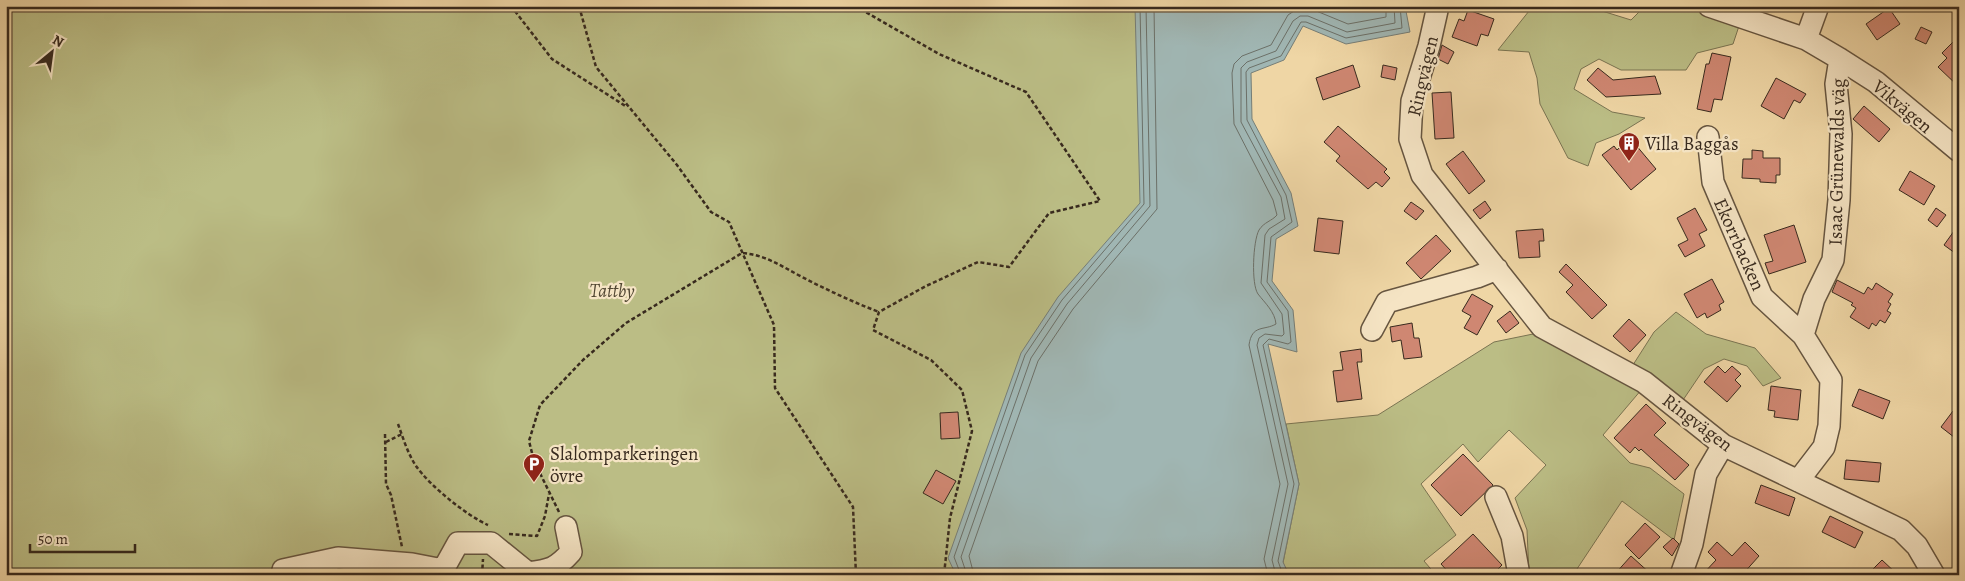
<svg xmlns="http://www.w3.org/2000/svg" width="1965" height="581" font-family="Alegreya,serif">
  <rect width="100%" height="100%" fill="#efd6a5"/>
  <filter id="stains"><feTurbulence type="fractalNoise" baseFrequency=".004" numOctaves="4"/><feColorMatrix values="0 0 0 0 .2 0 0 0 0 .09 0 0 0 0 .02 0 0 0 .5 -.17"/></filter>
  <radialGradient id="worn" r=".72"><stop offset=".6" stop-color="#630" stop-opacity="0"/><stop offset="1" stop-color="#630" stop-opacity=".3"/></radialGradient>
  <path fill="#bbbd85" stroke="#7a7452" d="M6,6h1211l-13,569h-1198z
    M1537,6h49l45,14 14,-14h49l45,20 -6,18 -36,9 -11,17h-65l-22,-11 -18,10 -7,20 38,23 33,6 -26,16 -23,9 -8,23 -20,-8 -28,-54 -3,-26 -8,-26 -31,-2 31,-39z
    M1676,312l30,22 49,14 26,30 -18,8 -16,-20 -23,-7 -20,10 -23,34 -50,-35 23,-36z
    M1538,333l104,56 -39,46 27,28 20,5 34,26 -10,46 -52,-39 -49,74h-44l-2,-45 -12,-32 31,-33 -37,-35 -31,32 -15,-18 -42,40 35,51 -32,26 12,14h-147l-6,-12 16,-79 -13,-60 92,-9 116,-73z"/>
  <path fill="#a0b6b3" stroke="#767e77" d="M1135,6h270l5,26 -64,12 -43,-18 -19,34 -33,13 1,46 39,74 7,33 -22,13 -4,42 21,29 4,42 -29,-8 31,140 -16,78 6,13h-333l-8,-17 73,-205 37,-56 82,-94z"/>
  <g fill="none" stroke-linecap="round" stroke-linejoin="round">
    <path stroke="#6c7068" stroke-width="1" d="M961,575l-7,-18 71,-202 37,-55 82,-96 -4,-198
      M967,575l-6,-18 70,-199 36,-54 83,-98 -4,-200
      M974,575l-5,-19 69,-195 35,-52 84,-100 -3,-203
      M1268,575l-4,-16 16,-75 -31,-139c3,-21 15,-14 27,-21 -1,-12 -11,-21 -18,-30 -7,-10 -5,-53 1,-64 5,-8 13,-9 18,-15l-4,-15 -39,-76 -2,-51 2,-9 8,-8 29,-11 17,-30 9,-6 12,-1 39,16 38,-7v-11
      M1276,575l-4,-15 16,-76 -31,-139 2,-7 6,-4 17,2 2,-2 -2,-20 -21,-31 4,-48 4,-6 16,-10 -4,-22 -40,-75v-54l6,-6 29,-11 17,-30 7,-5h8l39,16 48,-9 -1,-17
      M1283,575l-5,-14 16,-77 -31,-139 6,-6 19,5 3,-2 -3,-31 -21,-29 4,-45 21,-15 -6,-27 -39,-75 -1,-48 3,-4 32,-12 20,-34h5l40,16 56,-10 -2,-22"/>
  </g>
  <path fill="#cf8772" stroke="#382a1e" d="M1889,8l11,16 -23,16 -11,-16z
    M1468,10l26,9 -6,17 -7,-2 -4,12 -25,-9 7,-18 5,2z
    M1921,27l11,5 -6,12 -11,-5z
    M1959,36v51l-21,-20 9,-9 -5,-5z
    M1442,45l12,7 -6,12 -10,-5z
    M1712,53l19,4 -9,43 -8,-1 -3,13 -14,-3 9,-45h3z
    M1353,65l7,22 -37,13 -7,-22z
    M1383,65l14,3 -2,12 -14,-3z
    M1598,68l15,12 42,-4 6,18 -55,3 -19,-17z
    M1776,78l30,16 -6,9 -6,-3 -10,19 -23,-13z
    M1451,92l3,46 -19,1 -3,-46z
    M1864,106l26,23 -11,13 -26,-23z
    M1338,126l49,43 -3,3 6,6 -8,9 -6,-5 -8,7 -32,-28 4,-5 -16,-14z
    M1630,138l26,31 -25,21 -29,-35 12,-9 3,4z
    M1752,150l11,1v7h17v17h-4v8l-16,-1v-3l-18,-1 1,-19h9z
    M1463,151l22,30 -16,13 -23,-30z
    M1910,171l25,15 -11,19 -25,-15z
    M1485,201l6,9 -11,9 -7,-9z
    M1411,202l13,9 -8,9 -12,-9z
    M1695,208l12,22 -8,4 6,12 -20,11 -7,-12 10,-5 -11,-22z
    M1936,208l10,7 -9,12 -9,-7z
    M1318,218l25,3 -4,33 -25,-3z
    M1959,224v32l-15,-11z
    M1794,225l12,37 -37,12 -4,-11 8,-2 -9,-26z
    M1543,229l1,12h-5l1,16 -21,1 -3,-27z
    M1436,235l15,16 -30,28 -15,-16z
    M1566,264l41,41 -15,14 -26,-27 7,-7 -14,-13z
    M1712,279l12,23 -5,3 2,5 -14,8 -2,-5 -8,5 -13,-24z
    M1837,280l27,14 4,-7 4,3 4,-7 17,11 -5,8 3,2 -4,7 4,2 -6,10 -5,-3 -4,6 -4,-3 -3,6 -19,-12 6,-9 -5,-3 2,-2 -21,-11z
    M1472,294l21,12 -16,29 -13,-7 7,-12 -9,-5z
    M1510,311l9,12 -13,10 -9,-12z
    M1629,319l17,16 -16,17 -17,-16z
    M1412,323l2,15h5l3,19 -18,2 -3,-19 -9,2 -2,-15z
    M1361,349l1,13h-5l5,37 -25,3 -4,-31 10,-1 -3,-18z
    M1718,366l7,7 7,-7 9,8 -6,6 6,6 -14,16 -23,-20z
    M1771,386l30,4 -3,30 -24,-3 1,-6 -7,-1z
    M1859,389l31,12 -7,18 -31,-13z
    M1646,404l20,19 -12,12 35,30 -14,15 -34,-31 -2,2 -4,-4 -5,6 -16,-15z
    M1953,411l6,5v25l-18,-14z
    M958,412l2,26 -19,1 -1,-26z
    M1463,454l30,31 -32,31 -30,-31z
    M1846,460l35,3 -2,19 -35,-3z
    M936,470l20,11 -13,23 -20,-11z
    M1761,485l34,13 -6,18 -34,-13z
    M1830,516l33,16 -8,16 -33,-16z
    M1645,523l15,14 -21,22 -14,-14z
    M1473,534l29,31 -10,10h-41l-10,-11z
    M1673,538l6,6 -7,12 -9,-9z
    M1717,542l15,14 13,-14 14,14 -17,19h-40l14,-15 -8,-8z
    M1631,556l21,19h-38z
    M1882,560l16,15h-31z"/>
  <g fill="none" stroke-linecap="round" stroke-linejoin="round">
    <g stroke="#665540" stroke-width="24">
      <path id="minor" d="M1438,6l-9,40 -17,55 -2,38 12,36 120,152 102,55 79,63 178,85 16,16 17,29
        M1709,6l97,33 34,20 36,23 83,69
        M1806,39l12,-33
        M1708,137l5,45 49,115 41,38
        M1372,330l15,-28 90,-25 20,-8
        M1798,481l26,-34 5,-21 2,-46 -28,-45 11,-36 19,-39 6,-60 2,-66 -5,-50 4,-25
        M1496,497l16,39 7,39
        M282,575l1,-5 55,-12 74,6 31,6 15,-27h33l37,30c22,-3 28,-4 43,-21l-5,-25
        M1681,575l11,-31 14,-70 17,-29"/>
    </g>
    <path stroke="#382a1e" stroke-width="2.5" stroke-dasharray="4 2.5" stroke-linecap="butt" d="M511,6l41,53 75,48
      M579,6l17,61 81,98 34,47 18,10 45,103 1,63 78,119 3,68
      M855,6l84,48 87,38 74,109 -51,12 -40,54 -31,-5 -52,24 -47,26 -6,18 58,30 31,30 10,41 -22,87 -6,57
      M398,424c5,14 10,30 18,42 14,20 50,49 72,59
      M385,434l1,50 5,11 11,52
      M386,442l16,-8
      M559,512l-25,-51 -5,-20 11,-36 43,-45 43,-37 116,-70c24,2 39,13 60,24 25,13 51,25 77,35
      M509,534l28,2 8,-20 4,-22
      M482,575l1,-16"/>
    <use href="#minor" stroke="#f5e4c4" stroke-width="21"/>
  </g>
  <defs>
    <g id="building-pin" transform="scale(1.125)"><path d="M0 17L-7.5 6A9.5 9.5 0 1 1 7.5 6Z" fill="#8f2418" stroke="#f5e4c4"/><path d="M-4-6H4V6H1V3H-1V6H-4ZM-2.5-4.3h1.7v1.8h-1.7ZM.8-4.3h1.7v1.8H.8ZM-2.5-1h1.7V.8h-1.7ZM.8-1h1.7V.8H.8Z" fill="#fff"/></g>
    <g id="parking-pin" transform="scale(1.125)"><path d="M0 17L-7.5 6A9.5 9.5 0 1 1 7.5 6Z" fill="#8f2418" stroke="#f5e4c4"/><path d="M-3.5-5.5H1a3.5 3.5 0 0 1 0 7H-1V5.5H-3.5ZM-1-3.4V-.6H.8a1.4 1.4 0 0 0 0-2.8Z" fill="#fff"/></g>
  </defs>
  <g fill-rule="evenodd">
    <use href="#building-pin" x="1629" y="143"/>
    <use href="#parking-pin" x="534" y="464"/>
  </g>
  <g text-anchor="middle" stroke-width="4.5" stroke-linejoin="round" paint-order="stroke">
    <g font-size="19" fill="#382a1e" stroke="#f5e4c4">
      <text transform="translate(1422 76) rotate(-77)" y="7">Ringvägen</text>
      <text transform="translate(1903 106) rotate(40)" y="7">Vikvägen</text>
      <text transform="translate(1836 162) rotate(-89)" y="7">Isaac Grünewalds väg</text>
      <text transform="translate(1740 244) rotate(66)" y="7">Ekorrbacken</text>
      <text transform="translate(1698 422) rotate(37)" y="7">Ringvägen</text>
    </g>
    <g font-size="19" fill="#382a1e" stroke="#f5e4c4" text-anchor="start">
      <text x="1645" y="150">Villa Baggås</text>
      <text x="550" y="460">Slalomparkeringen<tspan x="550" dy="22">övre</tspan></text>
    </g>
    <g font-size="19" font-style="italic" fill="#524733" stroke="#f5e4c4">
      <text x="612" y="297">Tattby</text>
    </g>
  </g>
  <rect width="1965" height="581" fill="none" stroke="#efd6a5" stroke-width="25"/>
  <rect x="8" y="8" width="1950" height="566" fill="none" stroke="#382a1e" stroke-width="2.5"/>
  <rect x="12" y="12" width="1940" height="556" fill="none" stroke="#382a1e"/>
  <g transform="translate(52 52) rotate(29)" stroke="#f5e4c4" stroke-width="4" paint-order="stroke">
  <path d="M0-4L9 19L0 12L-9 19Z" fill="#382a1e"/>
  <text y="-8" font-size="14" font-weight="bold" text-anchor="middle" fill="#382a1e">N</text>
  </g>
  <path d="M30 544v8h105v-8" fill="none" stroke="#382a1e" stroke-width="2.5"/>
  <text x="38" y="544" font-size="15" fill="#382a1e" stroke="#f5e4c4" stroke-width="4" paint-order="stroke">50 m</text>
  <rect width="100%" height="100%" filter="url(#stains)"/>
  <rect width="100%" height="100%" fill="url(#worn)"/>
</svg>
